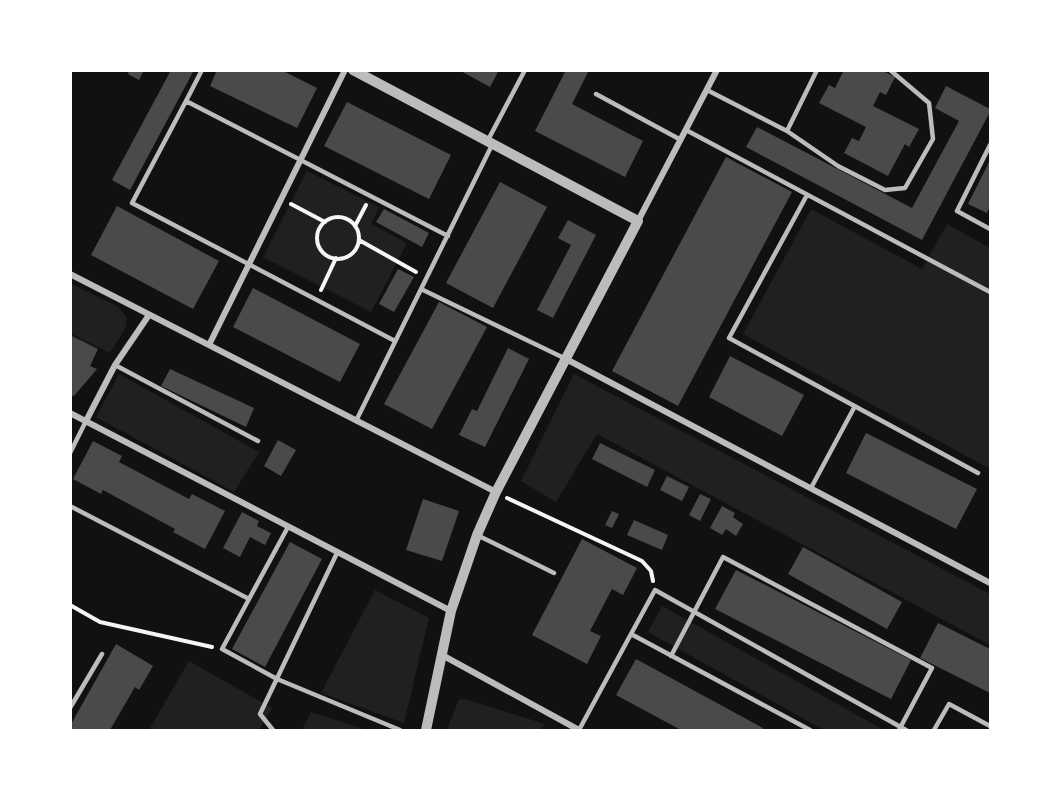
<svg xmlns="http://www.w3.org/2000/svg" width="1061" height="801" font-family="'Archivo Narrow',sans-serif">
  <rect width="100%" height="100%" fill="#111"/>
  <path fill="#202020" d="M307,171l72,36 -8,17 36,19 -36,69 -108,-55z
    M811,209l111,60 25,-45 43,24v221l-247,-135z
    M70,283l49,24 8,11 -2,11 -15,24 -39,-19z
    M119,374l140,78 -25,40 -138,-75z
    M574,374l416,220v51l-393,-211 -41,68 -35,-21z
    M375,590l54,28 -25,105 -83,-30z
    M662,606l222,124h-60l-176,-98z
    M189,661l83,47 -13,22h-110z
    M459,699l9,1 77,24 -4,6h-94z
    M311,712l56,18h-65z"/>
  <path fill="#4a4a4a" d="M129,70h15l-5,10 -11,-6z
    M171,70h23l-64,120 -18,-10z
    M217,70h64l36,18 -20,40 -87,-42z
    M459,70h40l-9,17z
    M566,70h23l-17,34 71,37 -18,36 -90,-46z
    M844,70h37l14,7 -9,18 -6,-3 -7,14 46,23 -10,18 -4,-3 -17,32 -44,-23 8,-15 7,3 7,-14 -47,-24 10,-18 6,3z
    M946,86l44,23v3l-68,128 -176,-93 11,-20 155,81 47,-87 -24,-13z
    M347,102l104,53 -22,44 -105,-53z
    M726,157l66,35 -114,214 -66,-35z
    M990,160v46l-3,7 -19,-9z
    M500,182l47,25 -54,101 -47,-25z
    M117,206l102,55 -26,48 -102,-54z
    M384,209l45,24 -7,14 -46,-25z
    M568,220l28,15 -43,83 -16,-8 34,-65 -13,-7z
    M398,269l16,8 -20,35 -15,-8z
    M253,288l107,56 -20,38 -107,-55z
    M439,302l48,25 -55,102 -48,-25z
    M70,335l28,14 -8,17 7,3 -23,27 -4,-1z
    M508,348l21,11 -44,88 -26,-12 13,-26 5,2z
    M730,356l74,39 -22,41 -73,-39z
    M170,369l84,39 -8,19 -85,-41z
    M866,433l111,56 -21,40 -110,-56z
    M278,440l18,10 -15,26 -17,-10z
    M93,441l29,15 -3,6 70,37 3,-5 33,17 -20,38 -32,-17 2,-3 -72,-39 -2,4 -28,-15z
    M600,443l55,27 -8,17 -55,-28z
    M667,476l22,11 -7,14 -22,-11z
    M700,494l11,5 -11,22 -11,-6z
    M423,499l36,12 -17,50 -36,-11z
    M722,506l13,7 -2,4 10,7 -7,12 -10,-7 -4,6 -12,-7z
    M612,511l7,3 -7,14 -7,-3z
    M242,512l17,9 -2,5 14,7 -6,12 -15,-8 -10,20 -17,-9z
    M634,520l34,15 -6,15 -35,-15z
    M582,539l55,29 -14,27 -11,-6 -22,42 11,5 -14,28 -55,-29z
    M290,542l32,17 -57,108 -33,-18z
    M803,547l99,55 -15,27 -99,-55z
    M736,570l175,90 -20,39 -176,-90z
    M938,623l52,26v44l-70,-35z
    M116,644l37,22 -14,24 -4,-3 -25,43h-40v-4z
    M636,659l127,69 -1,2h-81l-65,-35z"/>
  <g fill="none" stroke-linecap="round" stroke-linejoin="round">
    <path stroke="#f5f5f5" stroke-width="4" d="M291,204l34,18
      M317 238a21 21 0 1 1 42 0a21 21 0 1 1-42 0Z
      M355,226l11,-21
      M359,240l57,32
      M321,290l15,-32
      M507,498l135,63 9,10 2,10
      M70,605l30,17 112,25"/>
    <path stroke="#bcbcbc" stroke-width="4.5" d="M202,70l-16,31 262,135
      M817,70l-30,61 51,35 47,24 20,-2 28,-49 -4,-36 -39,-33
      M707,90l80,41
      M596,94l85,46
      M186,101l-54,102 263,138
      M686,130l304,162
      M487,142l38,-72
      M990,145l-33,66 33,18
      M807,195l-78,143 249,135
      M421,289l145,70
      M115,365l143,76
      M356,421l136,-276
      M70,453l16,-32
      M811,488l44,-82
      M70,506l179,93 -27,50 55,30 123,51
      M477,535l77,38
      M249,599l39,-72
      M631,634l24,-44 251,140
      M671,656l52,-99 209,111 -33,62
      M70,708l32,-54
      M273,730l-13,-16 77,-161
      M579,730l52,-96 179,96
      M934,730l15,-26 41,22"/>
    <path stroke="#bcbcbc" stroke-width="6" d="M638,221l79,-151
      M70,274l426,218
      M209,345l136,-275
      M566,359l424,224
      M70,413l381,198
      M86,421l29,-56 34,-50
      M442,655l137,75"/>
    <path stroke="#bcbcbc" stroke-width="10" d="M353,70l285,151 -142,271 -19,43 -26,76 -25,119"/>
  </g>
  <rect width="1061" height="801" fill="none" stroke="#ffffff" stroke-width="144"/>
</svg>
